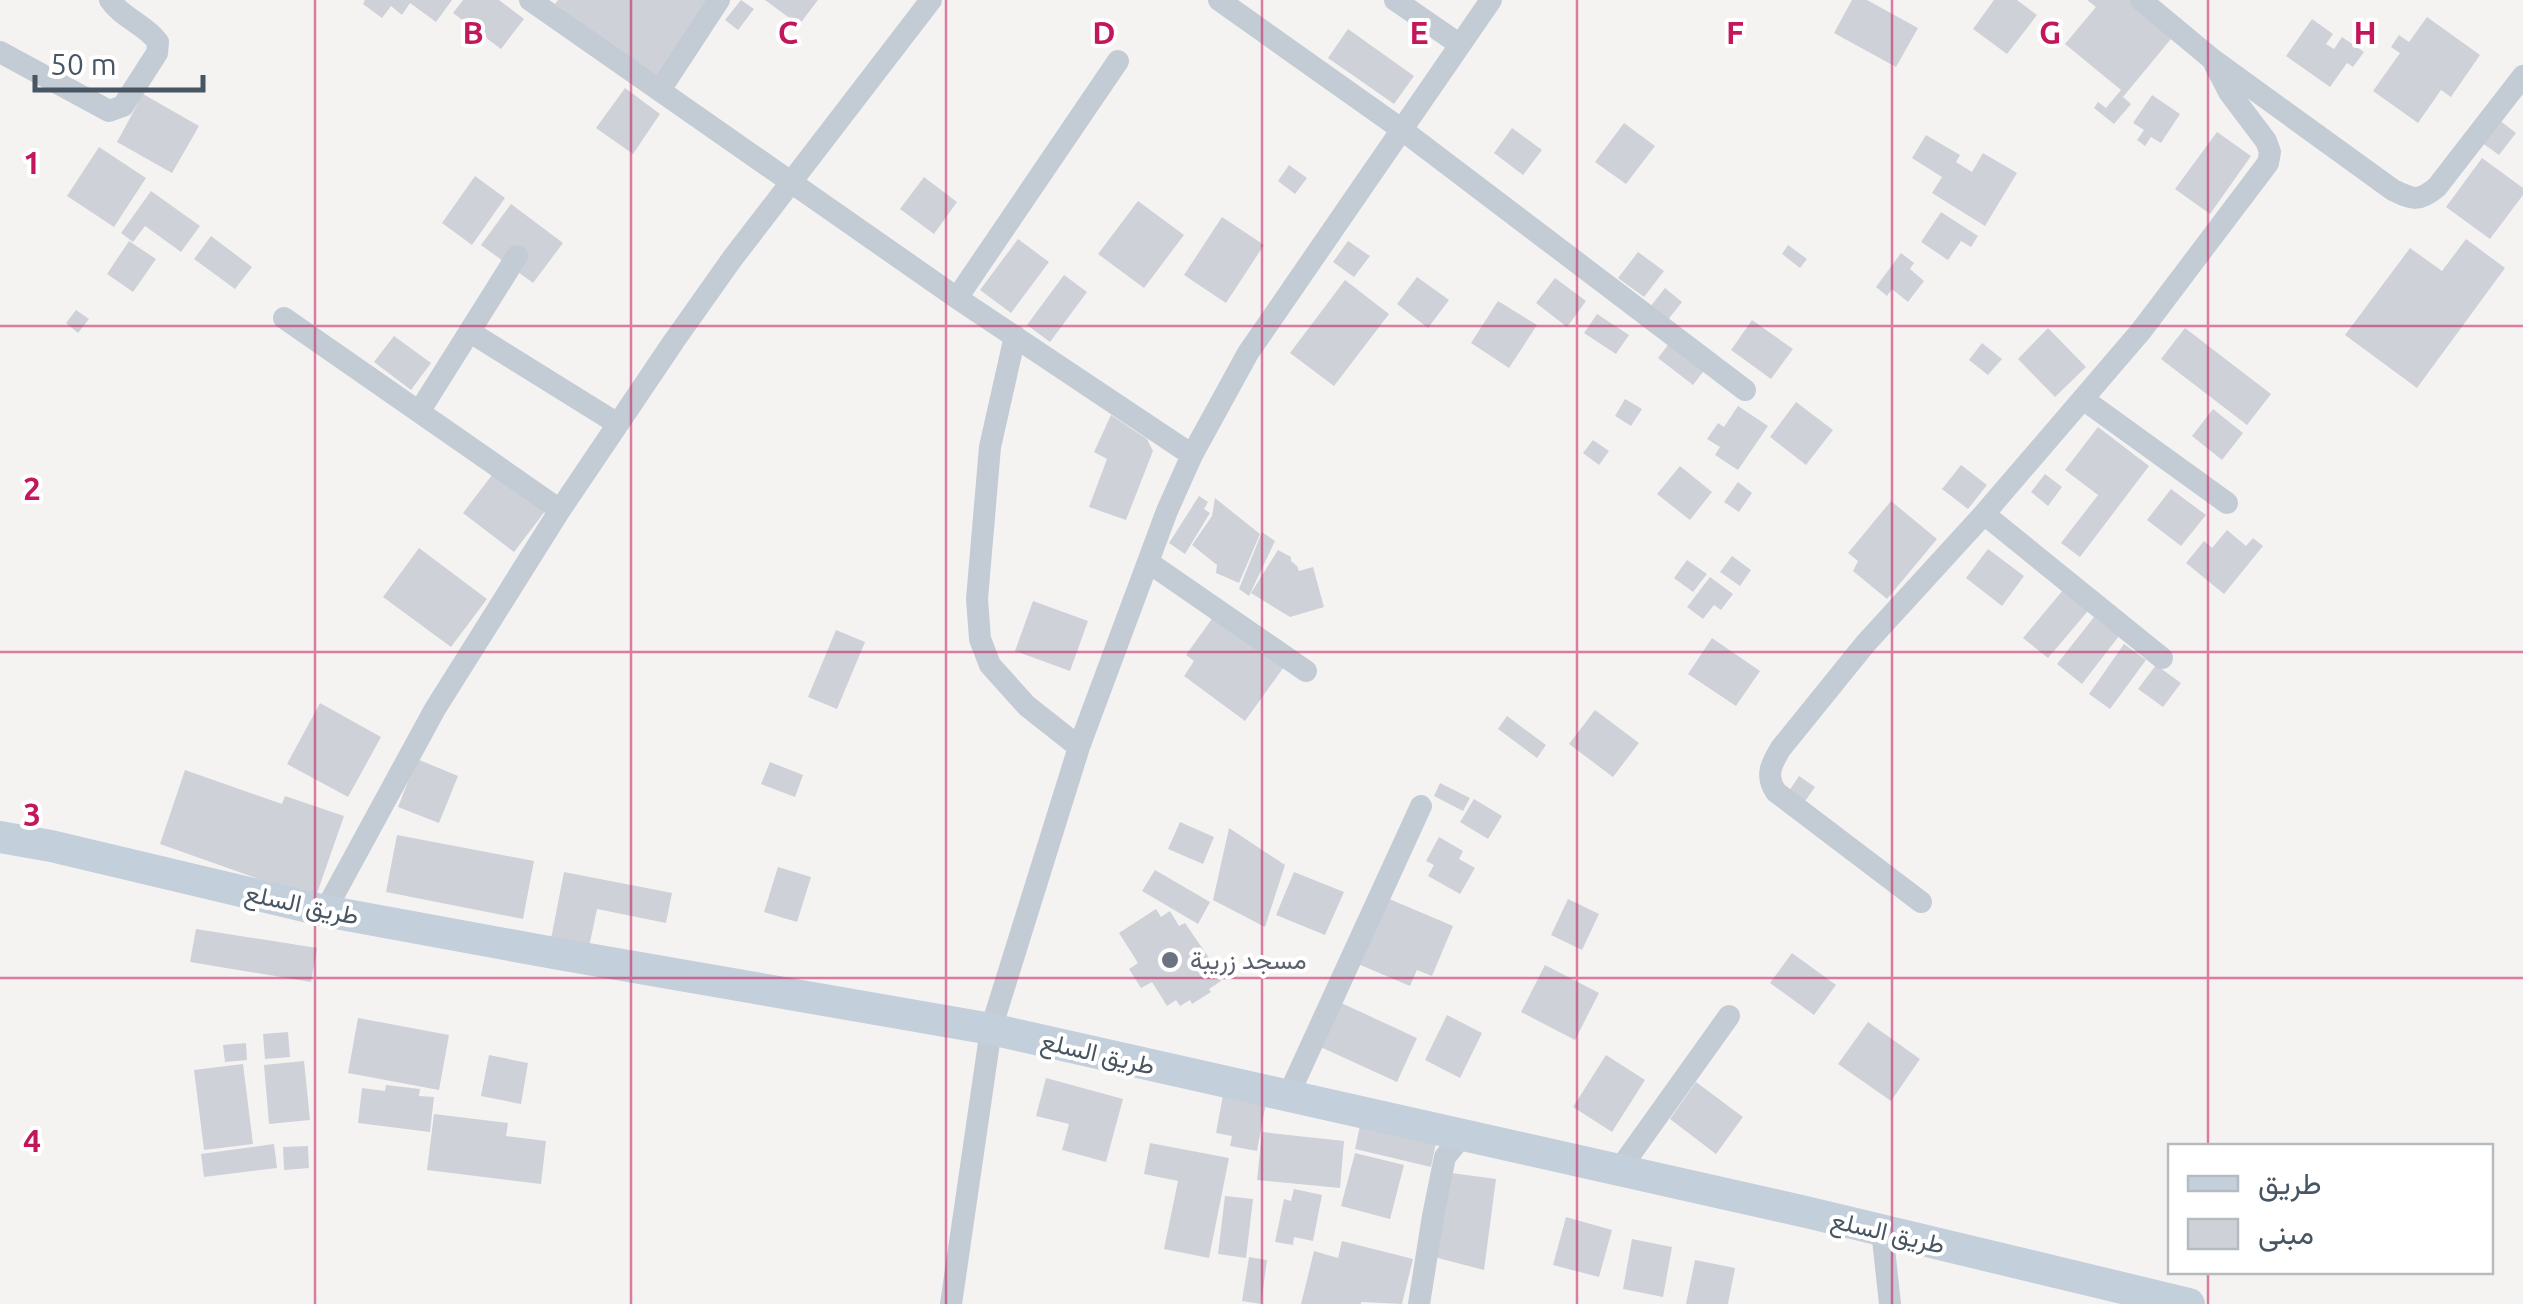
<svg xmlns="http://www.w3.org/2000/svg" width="2523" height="1304" font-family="Ubuntu,Vazirmatn,sans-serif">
  <rect width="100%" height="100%" fill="#f5f3f2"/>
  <path fill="#ced1d8" d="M365,0h87l-16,22 -26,-19 -8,12 -11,-9 -9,12 -19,-14z
    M463,0h36l25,19 -23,30 -48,-36z
    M558,0h158l-57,79 -104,-75z
    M741,0l13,9 -16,21 -13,-10z
    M765,0h53l-19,25z
    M1852,0h15l51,28 -22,39 -62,-34z
    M1994,0h23l20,15 -30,39 -34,-25z
    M2087,0h48l40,34 -52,63 8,7 -17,20 -20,-16 4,-6 8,6 15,-18 -56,-46 31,-37z
    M2427,17l53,38 -29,42 -10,-7 -23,33 -45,-32 27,-38 -9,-6 8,-12 10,7z
    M2312,19l21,15 -7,10 8,5 8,-12 22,15 -11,15 -6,-4 -17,24 -44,-31z
    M1348,29l66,47 -20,28 -66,-46z
    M625,88l35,26 -27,40 -37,-26z
    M143,94l56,32 -27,47 -55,-31z
    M2152,95l28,19 -19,29 -10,-6 -6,9 -8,-6 7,-10 -11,-7z
    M2498,119l18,14 -17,22 -18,-13z
    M1624,123l31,23 -29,38 -31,-22z
    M1512,128l30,22 -19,25 -29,-22z
    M2217,132l34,24 -41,58 -35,-25z
    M1926,135l34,20 -4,7 16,10 11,-19 34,20 -32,53 -53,-33 10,-16 -30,-19z
    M99,147l47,31 -32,49 -47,-31z
    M2482,158l41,30v7l-33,44 -44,-32z
    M1289,165l18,13 -12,16 -17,-13z
    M475,176l30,22 -33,47 -30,-22z
    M924,177l33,25 -23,32 -34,-25z
    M151,191l49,35 -19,26 -36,-26 -12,16 -12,-9z
    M1138,201l46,34 -40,53 -46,-34z
    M511,204l52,39 -30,40 -52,-38z
    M1941,212l37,24 -7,11 -10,-6 -13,19 -27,-18z
    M1222,217l42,28 -38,58 -42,-28z
    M211,236l41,31 -17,22 -41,-30z
    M1018,239l31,23 -38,51 -31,-23z
    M2466,239l39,29 -88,120 -72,-53 65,-87 32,23z
    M129,241l27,18 -23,33 -26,-18z
    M1348,241l22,15 -16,21 -21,-15z
    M1788,245l19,14 -7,9 -18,-14z
    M1638,252l26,19 -20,26 -26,-19z
    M1901,253l13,10 -4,6 14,12 -16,21 -16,-13 -5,7 -11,-9z
    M1064,275l23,17 -37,50 -23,-17z
    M1417,277l32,23 -21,28 -31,-24z
    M1555,278l31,23 -19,26 -31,-24z
    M1345,280l44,34 -55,72 -44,-33z
    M1665,288l17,14 -15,19 -17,-14z
    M1498,301l39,24 -28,43 -38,-25z
    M76,310l13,9 -11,14 -12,-10z
    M1597,314l32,21 -13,19 -32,-21z
    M1752,320l41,29 -22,30 -40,-29z
    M2048,328l38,39 -31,30 -37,-38z
    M2185,328l86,66 -24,31 -86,-66z
    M394,336l37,27 -20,27 -37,-28z
    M1671,341l35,27 -13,17 -35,-27z
    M1982,343l20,16 -14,16 -19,-15z
    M1625,399l17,10 -11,17 -16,-10z
    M1796,402l37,28 -27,35 -36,-28z
    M1738,406l30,20 -30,44 -23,-15 5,-8 -13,-8 11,-16 6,4z
    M2213,409l30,24 -21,27 -30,-24z
    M1111,415l36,24 6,12 -27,69 -37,-13 18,-48 -13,-7z
    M2098,427l51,39 -69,91 -19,-14 37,-48 -33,-25z
    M1593,440l16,11 -10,14 -16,-12z
    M1961,465l26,20 -19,24 -26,-20z
    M1680,466l32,26 -22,28 -33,-26z
    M495,471l51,39 -32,42 -51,-39z
    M2045,474l17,13 -14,19 -17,-14z
    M1738,482l14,11 -13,19 -15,-10z
    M2171,489l35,26 -25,31 -34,-26z
    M1199,496l9,6 -4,7 6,4 -25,41 -16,-11z
    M1215,498l45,36 -21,49 -23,-10 1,-8 -25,-20 20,-29z
    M1891,501l46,38 -50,60 -34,-28 5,-10 -10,-8z
    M2227,530l19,16 7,-8 10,8 -39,48 -38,-31 18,-22 8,7z
    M1262,532l13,9 -26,55 -10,-7z
    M419,548l68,51 -36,48 -68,-50z
    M1988,549l36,27 -22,30 -36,-28z
    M1278,550l13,7v4l6,5 2,5 14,-4 11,40 -34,10 -39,-24z
    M1732,556l19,14 -11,16 -20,-14z
    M1687,560l20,14 -14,18 -19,-14z
    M1710,577l23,17 -12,16 -7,-5 -11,14 -16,-12z
    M2063,590l25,21 -40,47 -25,-20z
    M1033,601l55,20 -18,50 -55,-20z
    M1216,613l70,51 -41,57 -61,-45 10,-15 -8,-6z
    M2094,617l25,19 -37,48 -25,-20z
    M836,630l29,12 -28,67 -29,-12z
    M1712,638l48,33 -24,35 -48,-32z
    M2124,644l22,16 -36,49 -21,-15z
    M2156,665l25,18 -18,24 -25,-18z
    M320,703l61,34 -33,60 -61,-33z
    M1595,710l44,33 -26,34 -44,-33z
    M1507,716l39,29 -9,13 -39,-29z
    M417,759l41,17 -19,47 -41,-16z
    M770,762l33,13 -8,22 -34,-13z
    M185,770l97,34 3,-8 59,20 -29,83 -155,-55z
    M1799,776l16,11 -12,17 -16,-10z
    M1440,783l30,15 -7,13 -29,-15z
    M1474,799l28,17 -14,23 -28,-17z
    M1180,822l34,15 -11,27 -35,-15z
    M1229,828l56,37 -20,62 -52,-27z
    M397,835l137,26 -11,58 -137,-27z
    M1439,837l24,14 -4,8 16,9 -15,26 -32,-18 6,-11 -8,-4z
    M778,867l33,10 -14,45 -33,-10z
    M1155,870l55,32 -12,22 -56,-33z
    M564,872l108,21 -6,30 -69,-14 -8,38 -38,-8z
    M1294,872l50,20 -19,43 -49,-20z
    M1387,898l66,28 -21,50 -15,-6 -7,16 -52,-22z
    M1568,899l31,15 -17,36 -31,-15z
    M1156,909l5,8 9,-6 9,15 6,-3 31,45 -3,2 8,11 -12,8 2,3 -19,12 -2,-4 -10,6 -4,-6 -9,6 -15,-24 -11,6 -12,-19 9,-6 -19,-30z
    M196,929l121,19 -6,34 -121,-20z
    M1792,953l44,32 -22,30 -44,-32z
    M1545,965l54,28 -24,47 -54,-28z
    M1337,1001l80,37 -20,44 -81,-37z
    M1447,1015l35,18 -22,45 -35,-18z
    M358,1018l91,17 -10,55 -91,-17z
    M1868,1022l52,37 -29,42 -53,-37z
    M288,1032l2,25 -25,2 -2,-25z
    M246,1043l1,17 -22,2 -2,-17z
    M489,1055l39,8 -7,41 -40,-8z
    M1606,1055l39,25 -33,52 -39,-25z
    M304,1061l6,59 -41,4 -5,-59z
    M243,1064l10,80 -49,6 -10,-80z
    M1046,1078l77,21 -17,63 -44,-12 7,-26 -33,-8z
    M1696,1082l47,35 -27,37 -46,-35z
    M386,1085l34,4 -1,7 15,1 -4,35 -72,-9 4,-35 23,3z
    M1223,1095l43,8 -9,48 -27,-5 2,-10 -16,-3z
    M434,1114l74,9 -2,13 40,5 -5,43 -114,-14z
    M1360,1126l76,17 -5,24 -76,-18z
    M1262,1132l82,9 -4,47 -83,-8z
    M1150,1143l79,15 -20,100 -45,-9 14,-68 -34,-7z
    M274,1144l3,24 -73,9 -3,-23z
    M308,1146l1,22 -25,2 -1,-23z
    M1355,1153l49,12 -14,54 -49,-13z
    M1444,1172l52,7 -12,91 -50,-13z
    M1294,1189l28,6 -9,46 -19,-4 -1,8 -18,-3 9,-43 7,2z
    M1225,1196l28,3 -7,59 -28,-4z
    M1566,1217l46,13 -13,47 -46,-12z
    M1632,1239l40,8 -9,50 -40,-8z
    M1342,1241l71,18 -11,45 -41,-2v2h-60l13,-53 24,7z
    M1249,1257l18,3 -6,44 -19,-3z
    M1695,1260l40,8 -7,36h-42z"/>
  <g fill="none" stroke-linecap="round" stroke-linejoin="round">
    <path stroke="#c3ccd5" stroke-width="22" d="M530,0l427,298 235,157
      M1219,0l182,129 344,261
      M1395,0l64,44
      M2141,0l71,59 181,131c21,10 26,12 44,-3l86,-111
      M0,52l109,59 14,-5 34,-53 1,-11c-13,-18 -36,-24 -48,-42
      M660,90l59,-90
      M957,298l161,-237
      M284,318l276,192
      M470,332l148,92
      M1015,336l-25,111 -13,152 3,40 10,26 37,41 52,41
      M2083,399l144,104
      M419,412l98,-156
      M1984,514l178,144
      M1148,562l158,109
      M1921,902l-145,-110c-11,-16 -5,-28 5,-44l85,-105 118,-129 157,-183 127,-168 2,-11 -4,-11 -37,-49 -17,-33
      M325,911l110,-202 125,-199 114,-169 58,-82 199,-259
      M1288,1096l133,-290
      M1619,1170l110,-154
      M1882,1230l8,74
      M951,1304l40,-275 88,-282 88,-236 25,-56 56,-102 243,-353
      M1419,1304l14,-88 12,-59 18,-22"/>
    <path stroke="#c4cfdc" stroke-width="32" d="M0,837l51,9 274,65 234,43 432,75 815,183 383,92"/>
  </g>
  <path fill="none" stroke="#c2185b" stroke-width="2.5" stroke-opacity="0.55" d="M315,0v1304M631,0v1304M946,0v1304M1262,0v1304M1577,0v1304M1892,0v1304M2208,0v1146M0,326h2523M0,652h2523M0,978h2523M2208,1272v32"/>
  <circle fill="#6b7280" stroke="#fff" stroke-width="4" cx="1170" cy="960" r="10"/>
  <g text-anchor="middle" stroke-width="8" stroke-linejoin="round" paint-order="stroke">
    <g font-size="25" fill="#485562" stroke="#fff">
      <text transform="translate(302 904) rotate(12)" y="9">طريق السلع</text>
      <text transform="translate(1098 1053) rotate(13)" y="9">طريق السلع</text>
      <text transform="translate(1888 1232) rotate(13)" y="9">طريق السلع</text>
    </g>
    <g font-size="25" fill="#5b616d" stroke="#fff" text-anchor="start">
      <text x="1190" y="969">مسجد زريبة</text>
    </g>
  </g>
  <g font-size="32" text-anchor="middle" font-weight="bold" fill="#c2185b" stroke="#fff" stroke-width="8" stroke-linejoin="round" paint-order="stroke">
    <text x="473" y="44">B</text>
    <text x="788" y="44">C</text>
    <text x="1104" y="44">D</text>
    <text x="1419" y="44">E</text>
    <text x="1735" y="44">F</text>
    <text x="2050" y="44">G</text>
    <text x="2365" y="44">H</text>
    <text x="32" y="174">1</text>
    <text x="32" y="500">2</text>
    <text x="32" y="826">3</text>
    <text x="32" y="1152">4</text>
  </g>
  <rect x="2168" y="1144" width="325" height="130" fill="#ffffff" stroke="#b6bbc0" stroke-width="2.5"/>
  <rect x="2188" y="1176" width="50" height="15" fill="#c4cfdc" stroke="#b6bbc0" stroke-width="2.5"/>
  <text x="2258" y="1194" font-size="30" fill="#485562">طريق</text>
  <rect x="2188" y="1219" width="50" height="30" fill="#ced1d8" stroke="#b6bbc0" stroke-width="2.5"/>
  <text x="2258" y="1244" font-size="30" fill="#485562">مبنى</text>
  <path d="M35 75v15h168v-15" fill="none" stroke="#485562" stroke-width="5"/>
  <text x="50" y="75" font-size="30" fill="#485562" stroke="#ffffff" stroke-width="8" paint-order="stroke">50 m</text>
</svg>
